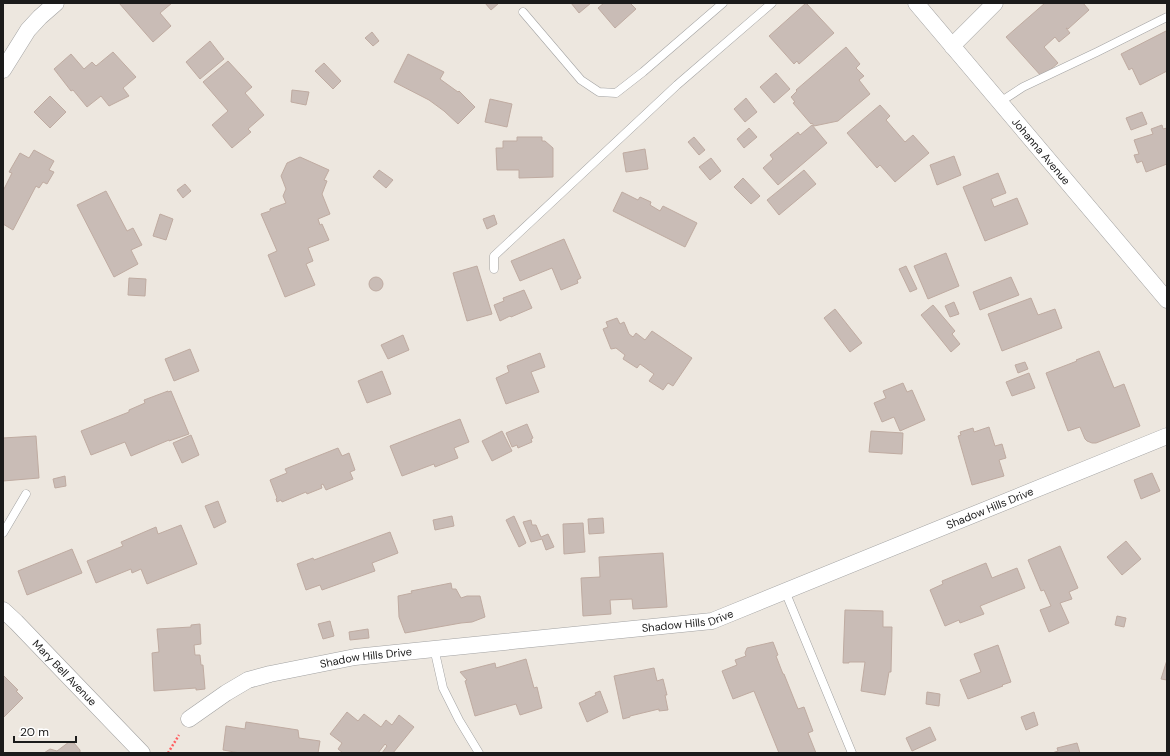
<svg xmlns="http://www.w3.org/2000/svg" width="1170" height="756" font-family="'DM Sans',sans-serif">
  <rect width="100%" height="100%" fill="#ede7df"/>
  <path fill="#c9bcb6" stroke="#bfaba1" d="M119,3H172L160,13L171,26L153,42Z
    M485,3H499L491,10Z
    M571,3H591L579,13Z
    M604,3H630L636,9L615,28L598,8Z
    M806,3L834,33L799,64L797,61L794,64L769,36Z
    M1045,3H1083L1089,10L1068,29L1066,28L1070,33L1059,42L1055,37L1044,47L1058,63L1042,77L1006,37Z
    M1166,31L1167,33V71L1140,85L1132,68L1129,70L1121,54Z
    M372,32L379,41L373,46L365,38Z
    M210,41L224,59L200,79L186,62Z
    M846,47L860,64L856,68L864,76L859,80L870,94L838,121L814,126L812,123L811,124L793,103L795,102L791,97L797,91L796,90Z
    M113,52L136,77L123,88L129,96L109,106L101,96L87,107L73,90L71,91L54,69L71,54L84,69L92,62L96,66Z
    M408,54L444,72L440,79L458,92L459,91L475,107L458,124L444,111L429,100L394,82Z
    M228,61L252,87L245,93L264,115L248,129L251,132L232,148L212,125L228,111L203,82Z
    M324,63L341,81L333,89L315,71Z
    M776,73L790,89L774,103L760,87Z
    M292,90L309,92L306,105L291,102Z
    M50,96L66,112L50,128L34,112Z
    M746,98L757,112L745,122L734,109Z
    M490,99L512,104L507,127L485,122Z
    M880,105L890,116L886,120L905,142L913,135L929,153L895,182L880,165L877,168L847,133Z
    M1142,112L1147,124L1131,130L1126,118Z
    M812,125L827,143L778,185L763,168L773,159L770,155L798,132L800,135Z
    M1162,125L1163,129L1167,128V164L1146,172L1142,161L1137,163L1134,155L1139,154L1134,140L1153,134L1151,129Z
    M749,128L757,137L744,148L737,139Z
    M517,137H542V141H545L553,148V177L519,178V170H497L496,148H503V141H517Z
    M694,137L705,150L699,155L688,142Z
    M645,149L648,169L626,172L623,153Z
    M34,150L54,161L49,170L54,172L47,184L43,182L39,188L36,186L13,230L3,224V191L12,173L9,172L20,153L29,158Z
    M954,156L961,175L937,185L930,165Z
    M300,157L329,170L324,180L327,181L322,194L330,214L318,219L320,225L322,224L329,240L308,248L313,261L306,264L315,285L285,297L268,255L277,251L261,214L270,211V209L286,203L283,196L286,189L281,176L287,163Z
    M711,158L721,171L710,180L699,167Z
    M379,170L393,180L386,188L373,177Z
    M804,170L816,184L779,215L767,200Z
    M998,173L1006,193L991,199L994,207L1017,198L1028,224L985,241L963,187Z
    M743,178L760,196L751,204L734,187Z
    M185,184L191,191L183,198L177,190Z
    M106,191L127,231L133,228L142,245L131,250L138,264L114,277L77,205Z
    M622,192L638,200L640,197L651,202L650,205L660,211L663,206L697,223L685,247L613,211Z
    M160,214L173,219L166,240L153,236Z
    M494,215L497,224L487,229L483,219Z
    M564,239L581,278L577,280L578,283L561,290L552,268L520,281L511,261Z
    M946,253L959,286L928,299L914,266Z
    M477,266L492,314L467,321L453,273Z
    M906,266L917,289L910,292L899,269Z
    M1011,277L1019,295L980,310L973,292Z
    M369 284a7 7 0 1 1 14 0a7 7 0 1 1-14 0Z
    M129,278L146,279L145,296L128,295Z
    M524,290L532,308L511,317L510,316L500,321L494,305L504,301L503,298Z
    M1031,298L1038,315L1055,309L1062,328L1002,351L988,314Z
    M954,302L959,314L950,317L945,306Z
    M933,305L955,331L952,334L960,344L951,352L921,315Z
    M835,309L862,343L850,352L824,318Z
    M617,318L620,324L624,322L629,334L633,337L636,333L645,340L652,331L692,358L673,386L668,383L663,390L649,381L654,374L640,364L637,368L623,359L625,355L616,348L611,349L603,329L608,327L606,322Z
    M403,335L409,350L388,359L381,345Z
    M190,349L199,371L174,381L165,359Z
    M1099,351L1114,388L1124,384L1140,426L1096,443H1092L1087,441L1085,439L1080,427L1068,431L1046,373L1077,361L1076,360Z
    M540,353L545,367L531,372L539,392L506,404L496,378L509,372L507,366Z
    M1025,362L1028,369L1018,373L1015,365Z
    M382,371L391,394L367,403L358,381Z
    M1029,373L1035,388L1012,396L1006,382Z
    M903,383L907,392L912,390L925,420L900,431L894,417L882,422L874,403L886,398L883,391Z
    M168,391V392L171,391L189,434L169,441V440L131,456L125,442L91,455L81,431L129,412V410L145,403L144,400Z
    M460,419L469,442L454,448L458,458L435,467L434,464L402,476L390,446Z
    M527,424L533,438L531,439L532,442L518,448L517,445L512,447L506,433Z
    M989,427L995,446L1002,444L1006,458L999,460L1004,476L972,485L958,436L961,435L960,432L973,428L974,432Z
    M502,431L512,451L492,461L482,441Z
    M871,431L903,433L902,454L869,452Z
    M191,435L199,455L182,463L173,443Z
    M36,436L39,478L3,481V438Z
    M338,448L342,456L349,453L355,470L350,472L353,479L326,490L323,484L321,485L322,488L307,494L306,492L282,502L281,500L277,502L276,499L277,498L270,480L287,473L285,469Z
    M1152,473L1160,491L1141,499L1134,480Z
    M65,476L66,486L55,488L53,479Z
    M218,501L226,522L214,528L205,506Z
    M452,516L454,526L435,530L433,520Z
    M514,516L526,543L519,547L506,520Z
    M603,518L604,533L589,534L588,519Z
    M531,520L532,525H536L541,537L548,534L554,547L546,550L542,539L531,542L523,522Z
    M583,523L585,552L564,554L563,524Z
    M181,525L197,564L147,584L141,569L132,573L131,569L96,583L87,561L123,546L121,542L156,527L158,534Z
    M390,532L398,553L372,563L375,571L322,590L320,585L306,590L297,564L313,558L314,560Z
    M1126,541L1141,559L1122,575L1107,557Z
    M1060,546L1078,588L1069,592L1072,599L1060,603L1069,623L1049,632L1040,610L1051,606L1044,590L1041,591L1028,560Z
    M72,549L82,573L27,595L18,571Z
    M663,553L667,607L633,609L632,599L610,600L611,614L583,616L581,578L600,577L599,557Z
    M986,563L992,578L1017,568L1025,588L980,606L984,614L960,623L959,620L945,626L930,590L943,584L942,581Z
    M451,583L452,589H456L461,598L467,596H480L485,617L472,622L461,623L405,633L399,617L398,596L412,593L411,591Z
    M845,610L883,611V627H892L891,672H889L885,695L861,691L865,662H849V663H843Z
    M1117,616L1126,618L1124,627L1115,625Z
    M330,621L334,636L323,639L318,624Z
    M200,624L201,644L194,645L195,655H200L201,665H203L205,689L196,690V688L154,691L152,653L159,652L157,629L191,627V625Z
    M368,629L369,638L350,640L349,632Z
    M773,642L778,655L776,656L783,674H784L798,709L804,707L813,731L808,733L816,753H779L754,691L733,699L722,671L737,665L735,660L746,656L745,653L747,648Z
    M998,645L1011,682L1002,685L1003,686L968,699L960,680L981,672L974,654Z
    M526,659L534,688L537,687L542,708L520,715L516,704L475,716L465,681L467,680L460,672L495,663L496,668Z
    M1167,660V680L1161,679Z
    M654,668L657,681L663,679L667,695H665L668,710L659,711V709L630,716V717L623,719L614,676Z
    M3,675L18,690L16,691L23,698L3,718Z
    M600,691L608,712L587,722L579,703L596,695L595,693Z
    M927,692L940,694L939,706L926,704Z
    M347,712L358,721L364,714L381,727L386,720L392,725L399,715L414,727L393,753H382L387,746L385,744L378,753H343L338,749L342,743L330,734Z
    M1034,712L1038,725L1026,730L1021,717Z
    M246,722L298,730L299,738L320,741L318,753H240L223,750L226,726L245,729Z
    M930,727L936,740L912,751L906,738Z
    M69,742L70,743H74L80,750V753H44L50,749L57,751Z
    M1077,743L1080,753H1052L1058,751L1057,748Z"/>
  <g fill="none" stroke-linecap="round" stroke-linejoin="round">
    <g stroke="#a2a2a2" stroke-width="9">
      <path id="service" d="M523,12L581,80L599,92L616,93L643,72L723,3
        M1000,102L1023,87L1097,52L1167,17
        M494,269V256L677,85L772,3
        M3,533L26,494
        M785,591L852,753
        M434,648L443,688L459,720L479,753"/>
    </g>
    <g stroke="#a2a2a2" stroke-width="17">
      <g id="minor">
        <path id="s1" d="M916,3L1167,300"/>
        <path d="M952,46L995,3"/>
        <path d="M3,70L28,30L40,17L56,3"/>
        <path id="s2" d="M3,610L16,622L142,753"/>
        <path id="s3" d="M189,719L226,693L248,680L270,674L355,657L712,621L1167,436"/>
      </g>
    </g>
    <path stroke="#ff5e60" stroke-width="2.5" stroke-dasharray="2 2" stroke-linecap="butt" d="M168,753L179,735"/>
    <use href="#service" stroke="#fff" stroke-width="8"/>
    <use href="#minor" stroke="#fff" stroke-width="16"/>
  </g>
  <g text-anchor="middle" stroke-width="3" stroke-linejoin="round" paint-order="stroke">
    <g font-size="11" fill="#1b1b1b" stroke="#fff">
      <text dy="4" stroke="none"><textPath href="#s1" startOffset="194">Johanna Avenue</textPath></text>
      <text dy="4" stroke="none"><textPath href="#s3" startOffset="839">Shadow Hills Drive</textPath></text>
      <text dy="4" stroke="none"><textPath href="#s3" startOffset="515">Shadow Hills Drive</textPath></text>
      <text dy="4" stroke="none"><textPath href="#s3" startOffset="191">Shadow Hills Drive</textPath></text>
      <text dy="4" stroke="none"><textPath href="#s2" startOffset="88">Mary Bell Avenue</textPath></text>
    </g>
  </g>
  <rect width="1170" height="756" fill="none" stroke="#1b1b1b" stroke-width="8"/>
  <path d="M14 736v6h62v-6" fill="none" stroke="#1b1b1b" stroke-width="2"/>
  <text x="20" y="736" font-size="12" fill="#1b1b1b" stroke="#ffffff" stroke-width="3" paint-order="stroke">20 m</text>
</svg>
